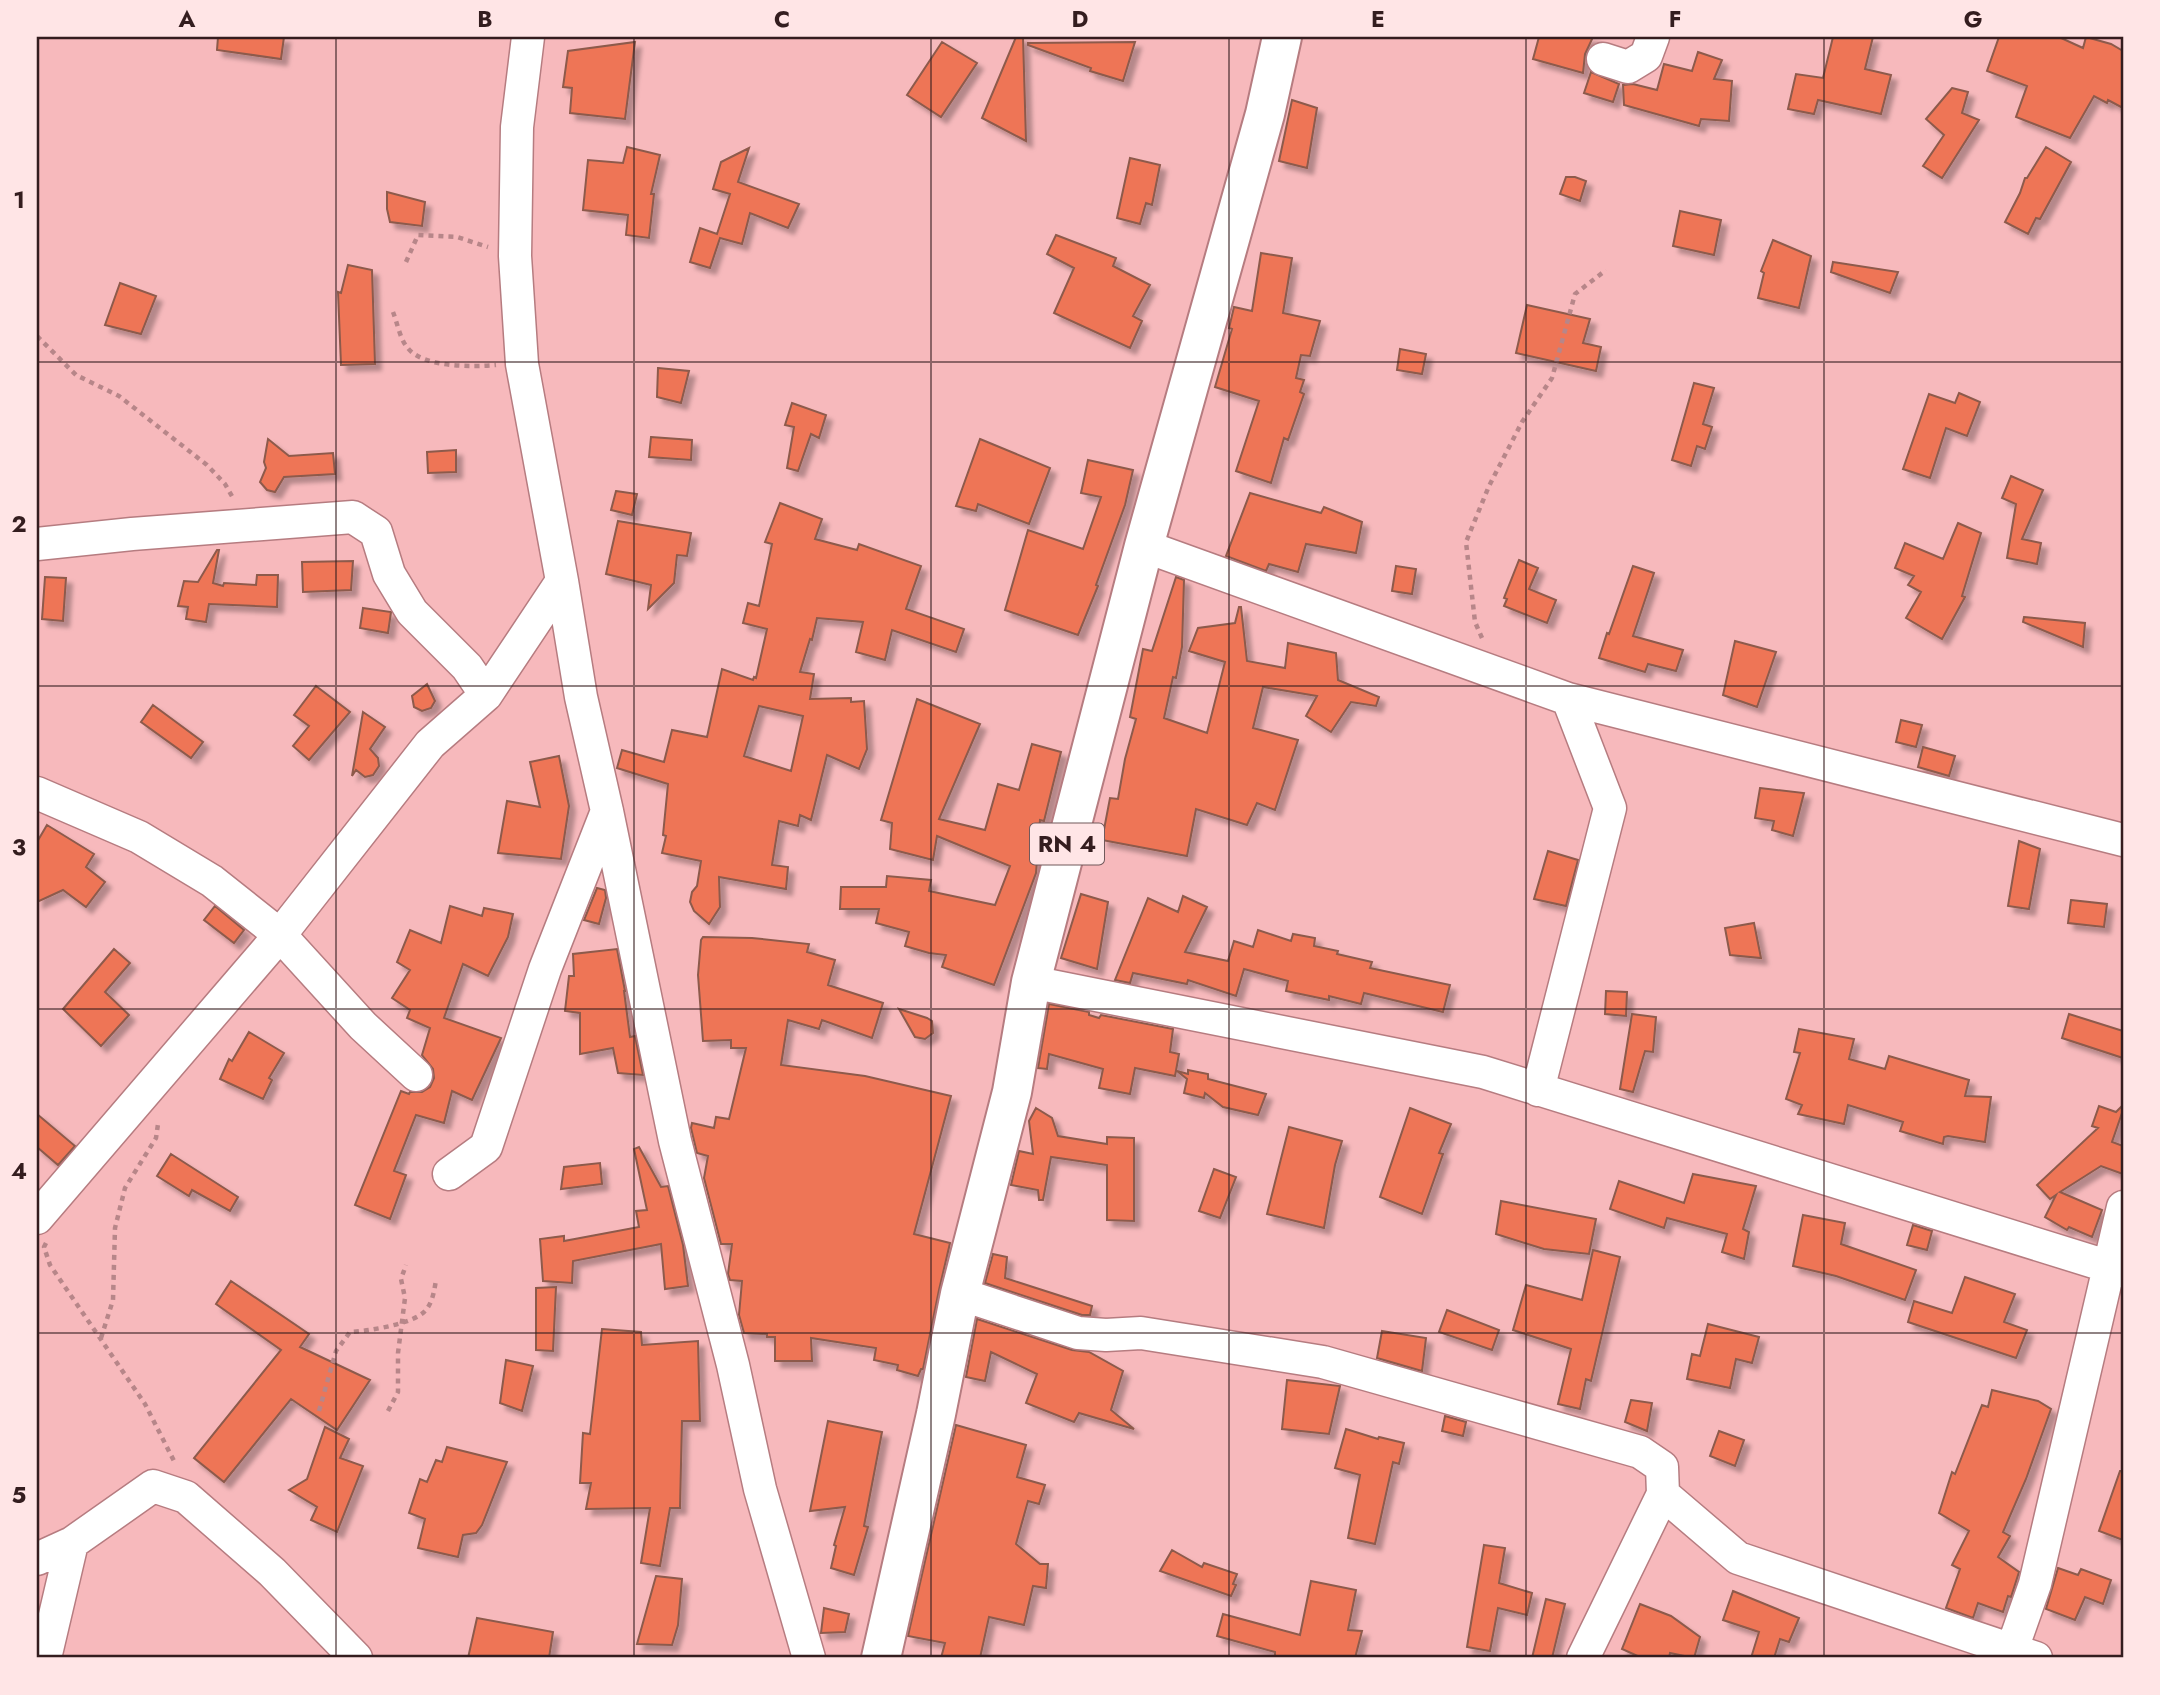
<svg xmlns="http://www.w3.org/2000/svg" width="2160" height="1695" font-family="Jost,sans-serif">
  <defs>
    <filter id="shadow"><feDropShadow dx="6" dy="6" stdDeviation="2" flood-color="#0004"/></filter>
  </defs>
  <rect width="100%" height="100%" fill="#f7b9bc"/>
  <path fill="#ee7556" stroke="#8d5a4c" stroke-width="2" fill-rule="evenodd" filter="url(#shadow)" d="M218,37H284L281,59L217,50Z
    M1016,37H1023L1026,141L982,118Z
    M1539,37H1593L1585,54L1583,73L1533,59Z
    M1833,37H1873L1865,69L1891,75L1881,114L1818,100L1814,114L1788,109L1796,74L1823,78Z
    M1999,37H2059L2083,48L2086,37L2111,44L2123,51V108L2108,100L2107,103L2094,96L2070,138L2016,117L2027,86L1987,71Z
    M635,42L625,119L570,113L572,88L563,87L568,51Z
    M942,42L977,63L941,117L907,95Z
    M1135,42L1123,81L1090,71L1091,68L1028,45V43Z
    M1698,52L1722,60L1714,79L1732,81L1729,121L1701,119L1699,126L1624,105L1623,85L1633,84L1657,90L1664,64L1692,71Z
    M1591,72L1619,84L1613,102L1584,93Z
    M1952,88L1968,92L1962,113L1979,120L1942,178L1923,166L1944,135L1926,119Z
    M1292,100L1317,108L1307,168L1279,161Z
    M627,147L660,155L651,194H654L649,238L626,235L628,215L583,210L588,160L623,163Z
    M2046,147L2071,162L2040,219L2036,218L2028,234L2005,222L2020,193L2025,178H2027Z
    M749,148L738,182L799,204L788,228L750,213L742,244L720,238L710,268L690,262L700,228L717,234L730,194L713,189L721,162Z
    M1130,158L1160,165L1152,205L1146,203L1140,224L1117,218Z
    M1566,177H1575L1586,181L1580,201L1560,194Z
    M387,192L425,202L422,226L390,222L387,209Z
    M1680,211L1721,220L1714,255L1673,246Z
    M1056,235L1116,258L1113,266L1150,285L1133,316L1142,321L1130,348L1054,313L1074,268L1047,254Z
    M1773,240L1811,256L1799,308L1758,298L1764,273L1761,271Z
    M1261,253L1292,258L1283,313L1320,321L1310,356L1301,355L1296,378L1304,380L1300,392L1304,394L1288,440L1284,438L1271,483L1236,471L1259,401L1215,387L1232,329L1229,328L1234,307L1252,311Z
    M1833,262L1898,272L1890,293L1831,272Z
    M348,265L372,270L375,364L341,365L338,292L341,293Z
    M120,283L156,296L141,334L105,325Z
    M1527,305L1590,319L1583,343L1601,347L1596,371L1516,353Z
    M1400,349L1426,354L1422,374L1397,370Z
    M658,368L689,371L681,403L657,397Z
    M1694,383L1714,388L1703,424L1712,427L1705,449L1697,446L1691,466L1672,460Z
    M1959,393L1980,402L1967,436L1946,428L1930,478L1903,469L1929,394L1955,403Z
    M792,403L826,415L819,438L811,434L798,471L787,468L794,427L785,425Z
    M651,437L692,440L691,460L649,457Z
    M268,439L289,456L333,453L335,474L284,477L275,492L267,490L260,482L266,468L264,462Z
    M980,439L1050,468L1029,524L978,504L976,511L956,506Z
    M456,450V472L428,473L427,452Z
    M1088,460L1133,470L1125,505L1096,585L1098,586L1078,635L1005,610L1028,530L1083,549L1101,497L1081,493Z
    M2011,476L2043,490L2022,539L2041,543L2037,564L2007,558L2016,504L2002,498Z
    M616,491L637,494L632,515L611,510Z
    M1250,493L1321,513L1324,507L1362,522L1356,553L1306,544L1298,572L1269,564L1266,571L1226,556Z
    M780,503L822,519L815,539L857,550L859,544L921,566L906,609L964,629L956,652L892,630L885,660L856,652L863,622L817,618L812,640L810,639L800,672L814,674L810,699L851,698V702L864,701L867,749L859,769L827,755L811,820L800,815L798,826L779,821L772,865L788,867L786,889L719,877L720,907L709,924L694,911L690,902L692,892L697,886L701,861L662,853L666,836L663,835L668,784L617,768L622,750L664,762L672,730L707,737L722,669L753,680L754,677L756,678L767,629L743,623L748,603L759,606L772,544L765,542ZM759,706L803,716L791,771L744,756Z
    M618,521L691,533L687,556L677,555L674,583L648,609L651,585L606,574Z
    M1958,523L1981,533L1962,596L1965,597L1942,639L1906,618L1921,592L1908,585L1914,576L1895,568L1905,543L1943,559Z
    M217,550H219L213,583L223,586L224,583L256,585L257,575H278L277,607L209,604L206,622L186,619L188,607L178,606L184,581L198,582Z
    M1519,560L1538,568L1529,589L1556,600L1547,623L1504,606L1507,599L1504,598Z
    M353,561L351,590L303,592L302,562Z
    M1396,566L1416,569L1412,594L1392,591Z
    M1633,566L1654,573L1633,636L1683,650L1676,671L1648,664L1645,672L1599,658L1607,633L1609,634Z
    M45,577L66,578L63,621L42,619Z
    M1176,577L1184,580L1182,647L1176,678L1173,677L1164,718L1207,733L1225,662L1189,651L1198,628L1235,623L1239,607H1241L1247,661L1285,668L1288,643L1336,653L1338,680L1379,697L1376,706L1351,702L1331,732L1306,716L1317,696L1263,687L1253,728L1298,740L1275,810L1257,803L1247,825L1196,809L1187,856L1102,840L1110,798L1118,799L1125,759L1136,719L1130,717L1143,649L1152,651Z
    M363,608L391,612L388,633L360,628Z
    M2024,617L2085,623L2083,647L2023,622Z
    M1735,641L1776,652L1757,707L1723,695Z
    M427,684L435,701L431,708L422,711L414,707L412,696Z
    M316,686L350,712L309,760L293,746L309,726L294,715Z
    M917,699L980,724L939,819L985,830L998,784L1019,790L1032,744L1061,752L1044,821L1040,820L1036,873L994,985L942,967L946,955L929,953L905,946L909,932L876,923L879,909H840L841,887H886L887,876L931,880L929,891L995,905L1010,866L937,836L933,860L890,849L892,823L881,820Z
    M153,705L203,742L191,758L141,722Z
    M363,712L385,727L370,749L378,758L379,766L373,775L365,777L356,770L352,776Z
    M1901,720L1922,725L1916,747L1896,742Z
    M1923,747L1955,756L1949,776L1918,767Z
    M559,756L569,806L561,859L498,853L507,801L540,807L530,762Z
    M1760,788L1804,793L1793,836L1772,830L1774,821L1755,818Z
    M47,825L94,854L86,867L105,882L86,907L63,890L37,902V842Z
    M2019,841L2040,849L2029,909L2008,906Z
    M1548,851L1578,860L1566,906L1534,899Z
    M597,888L605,890L606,898L599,924L584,920Z
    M1081,894L1108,902L1097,969L1061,958Z
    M1183,896L1207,907L1185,952L1228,961L1234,941L1253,947L1258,930L1291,941L1293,934L1315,938L1314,946L1338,951L1337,954L1372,962L1370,968L1450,985L1443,1012L1364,993L1361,1004L1329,996V1000L1286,991L1288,981L1244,969L1236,996L1188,980L1187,984L1133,973L1130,983L1115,980L1148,898L1178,912Z
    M2071,900L2107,904L2104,927L2068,923Z
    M215,906L244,930L234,943L204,920Z
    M450,906L482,916L484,908L513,914L508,937L488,976L463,964L444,1018L501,1038L472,1100L452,1091L444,1123L416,1115L394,1171L406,1175L390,1219L355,1205L401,1091L409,1094L410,1092H422L430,1087L434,1078L433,1069L422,1055L430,1028L407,1018L410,1010L392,998L410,970L397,962L410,930L441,943Z
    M1754,923L1761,958L1730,955L1725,928Z
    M703,937L752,938L809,944L807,952L835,960L828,985L883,1003L872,1038L822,1020L819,1029L788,1020L781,1065L865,1076L951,1096L914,1234L950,1243L939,1290L923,1369H921L918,1376L897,1370L898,1365L874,1360L876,1348L811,1338L812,1361H775V1337H767V1334L744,1333L739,1315L742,1281L730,1280L728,1274L732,1244H721L704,1178L708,1156L697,1153L691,1128L692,1123L714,1128L716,1117L729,1119L746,1048H731V1040L703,1041L698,975L701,940Z
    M114,949L130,963L105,992L129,1015L101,1046L63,1009Z
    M617,949L625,991H624L630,1037L635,1036L643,1075L618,1073L613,1048L580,1054V1013L565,1011L569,976H574L573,954Z
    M1606,991L1627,992L1626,1016L1605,1014Z
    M1049,1004L1089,1012V1015L1099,1018L1101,1015L1173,1029L1170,1052L1179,1054L1175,1076L1135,1068L1130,1094L1099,1088L1103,1069L1049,1054L1047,1069L1038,1068Z
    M899,1009L927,1018L932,1021L933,1033L925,1039L915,1037Z
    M1632,1014L1656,1017L1653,1052L1645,1051L1633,1092L1620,1089Z
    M2069,1014L2123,1031V1058L2062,1038Z
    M1799,1029L1854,1039L1849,1059L1885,1069L1889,1056L1969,1080L1965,1096L1991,1097L1985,1142L1948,1136L1944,1137L1943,1144L1900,1131L1903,1122L1848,1105L1844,1124L1798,1114L1802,1105L1786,1099L1800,1053L1794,1052Z
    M249,1032L284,1053L269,1078L272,1080L263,1099L220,1079L229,1059L232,1061Z
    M1188,1070L1208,1074V1079L1266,1094L1258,1115L1223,1107L1205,1093L1204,1098L1184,1093L1187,1079L1177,1071L1188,1074Z
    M2123,1105V1110L2112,1142L2123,1146V1174L2101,1166L2060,1192L2102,1210L2092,1237L2069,1227L2067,1230L2045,1217L2056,1195L2050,1199L2037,1185L2098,1128L2092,1126L2099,1106L2116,1112Z
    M1036,1108L1052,1118L1058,1136L1107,1144V1137L1134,1138V1221L1107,1220V1165L1051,1157L1043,1200H1039L1038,1190L1011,1185L1019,1151L1033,1154L1029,1121Z
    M1410,1108L1451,1124L1439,1153L1443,1154L1422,1214L1380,1197Z
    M37,1114L75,1146L58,1165L37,1147Z
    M1289,1127L1342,1141L1335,1165L1324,1228L1267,1214Z
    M639,1147L661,1187L668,1186L683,1245L688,1286L665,1289L661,1244L573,1261L572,1283L543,1281L540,1239L564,1236V1241L639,1227L636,1211L647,1210L634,1149Z
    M171,1154L238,1197L230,1211L192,1190L189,1196L157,1176Z
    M600,1163L602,1184L561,1189L564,1167Z
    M1214,1169L1236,1177L1220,1218L1199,1211Z
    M1693,1174L1756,1186L1743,1229L1749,1232L1744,1259L1722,1252L1727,1234L1667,1218L1664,1228L1610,1209L1619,1181L1684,1203Z
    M1501,1201L1596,1219L1589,1254L1544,1249L1496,1234Z
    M1803,1215L1845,1223L1841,1244L1916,1270L1905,1300L1836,1276L1793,1266Z
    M1913,1225L1932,1231L1927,1250L1907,1245Z
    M1593,1250L1620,1257L1591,1381L1586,1379L1580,1409L1558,1404L1571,1349L1513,1330L1526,1285L1582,1300Z
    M993,1254L1007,1257L1005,1278L1092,1306L1090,1315H1082L985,1283Z
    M1965,1277L2015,1294L2004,1322L2027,1330L2016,1358L1908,1322L1914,1301L1952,1313Z
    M231,1281L309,1334L300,1347L370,1380L337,1430L291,1399L224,1482L194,1458L281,1350L216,1304Z
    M556,1287L553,1351L536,1350V1288Z
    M1447,1310L1499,1330L1492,1350L1439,1332Z
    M977,1319L1072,1350L1089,1352L1123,1371L1111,1410L1134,1429L1079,1413L1074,1422L1026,1403L1037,1374L991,1352L985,1381L966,1377Z
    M1708,1324L1759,1337L1752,1363L1736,1359L1730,1388L1687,1379L1692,1354L1700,1356Z
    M602,1329L641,1332L642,1345L698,1341L700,1421H682L680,1508H670L660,1566L641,1563L650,1508L586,1509L591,1483H580L583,1433L590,1434Z
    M1382,1331L1426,1338L1422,1371L1377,1358Z
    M506,1360L533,1366L522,1411L500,1403Z
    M1287,1380L1340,1386L1329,1434L1282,1429Z
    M1992,1390L2038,1401L2051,1409L2026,1479L2003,1532L2010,1536L1998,1557L2019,1572L2011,1597L2008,1596L2003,1612L1978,1603L1973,1618L1946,1608L1960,1569L1952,1565L1969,1531L1939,1513L1952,1472L1955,1474L1982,1405L1988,1407Z
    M1631,1400L1652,1403L1647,1431L1625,1422Z
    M1445,1416L1466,1422L1463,1436L1442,1431Z
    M828,1421L882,1432L864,1526L868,1527L854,1575L831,1568L836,1546L834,1545L845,1507L810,1511Z
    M956,1425L1026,1445L1017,1477L1045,1485L1039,1504L1028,1501L1016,1544L1040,1564H1048L1046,1588L1033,1586L1024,1625L989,1617L980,1658H941L945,1643L908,1636Z
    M325,1427L349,1439L340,1458L363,1466L337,1532L311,1520L317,1507L289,1490L307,1479Z
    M1346,1429L1378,1439L1379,1437L1404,1443L1399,1464L1393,1462L1375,1544L1348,1538L1360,1475L1335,1468Z
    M1719,1431L1744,1440L1735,1466L1710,1456Z
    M447,1447L507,1462L482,1525L476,1533L463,1535L458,1557L418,1548L425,1519L409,1513L420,1479L427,1482L436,1460L442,1462Z
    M2120,1471H2123V1540L2099,1531Z
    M1484,1545L1505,1548L1499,1583L1532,1593L1527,1615L1498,1608L1490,1651L1467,1647Z
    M1172,1550L1202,1567L1204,1563L1237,1574L1233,1584L1236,1585L1231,1596L1160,1571Z
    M2058,1568L2078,1575L2081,1569L2111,1580L2103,1604L2085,1597L2075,1620L2046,1609Z
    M656,1576L682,1579L678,1625L672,1645L637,1644Z
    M1311,1581L1356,1590L1348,1630L1362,1631L1355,1658H1275V1652L1217,1636L1223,1614L1300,1635Z
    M1733,1591L1799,1618L1789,1642L1780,1639L1774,1658H1751L1759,1632L1723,1620Z
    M1546,1599L1565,1604L1552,1658H1532Z
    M1640,1604L1671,1616L1700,1637L1694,1658L1670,1653L1669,1658H1642L1622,1649Z
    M824,1608L849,1614L845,1632L821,1633Z
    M477,1618L553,1632L549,1658H468Z"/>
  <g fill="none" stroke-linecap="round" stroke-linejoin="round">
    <g stroke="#b67c80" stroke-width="35">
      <path id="minor" d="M528,37L517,127L515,256L522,364L562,581L581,697L607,811L675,1141L733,1365L760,1489L809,1658
        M1603,59L1628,67L1646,56L1653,37
        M37,544L132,534L353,517L376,532L389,574L412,612L467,667L486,695
        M1144,546L1568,699L2123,840
        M37,793L139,837L212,881L280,935L363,1026L416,1075
        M1031,982L1483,1072L2123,1271
        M1538,1090L1610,808L1568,699
        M449,1174L486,1147L545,969L607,811
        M37,1218L280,935L430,744L486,695L562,581
        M960,1294L1078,1333L1106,1335L1141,1333L1323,1362L1640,1452L1662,1467L1663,1494L1738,1558L2036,1658
        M37,1559L72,1543L153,1486L186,1497L272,1572L356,1658
        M45,1658L72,1543
        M1583,1658L1663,1494
        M2009,1658L2035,1584L2123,1207"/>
    </g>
    <g stroke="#b67c80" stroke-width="42">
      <path id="highway" d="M881,1658L936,1414L960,1294L1012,1092L1031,982L1144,546L1265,114L1282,37"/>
    </g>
    <path stroke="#b78689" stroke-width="4.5" stroke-dasharray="5 5" stroke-linecap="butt" d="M406,262L418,235L457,237L488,247
      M393,312C397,322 400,339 407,347C422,368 473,367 496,365
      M37,336L76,375L119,396L207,465L225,484L233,498
      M1482,638L1475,622L1466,542L1489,486L1522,422L1552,378L1575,294L1606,270
      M46,1243L44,1247L50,1265L145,1404L175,1463
      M101,1338L113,1300L115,1228L125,1188L156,1138L158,1124
      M319,1411L336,1351L350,1332C368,1331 405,1325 420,1315C432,1308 434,1292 436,1280
      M388,1411L398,1392V1353L405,1298L401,1279L406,1265"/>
    <use href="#minor" stroke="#fff" stroke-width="32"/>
    <use href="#highway" stroke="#fff" stroke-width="38"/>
  </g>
  <path fill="none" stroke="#341d1f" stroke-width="2" stroke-opacity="0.55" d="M336,37V1658M634,37V1658M931,37V1658M1229,37V1658M1526,37V1658M1824,37V1658M37,362H2123M37,686H2123M37,1009H2123M37,1333H2123"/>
  <g text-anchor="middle" stroke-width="6" stroke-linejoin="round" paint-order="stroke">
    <rect fill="#ffe5e6" stroke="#71595b" stroke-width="2" x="1030" y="823.5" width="74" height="41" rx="5"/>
    <g font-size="24" font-weight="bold" fill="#341d1f">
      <text x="1067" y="852">RN 4</text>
    </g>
  </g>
  <rect width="2160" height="1695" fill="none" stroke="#ffe5e6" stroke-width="77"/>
  <rect x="38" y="38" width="2084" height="1618" fill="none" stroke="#341d1f" stroke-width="2.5"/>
  <g font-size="23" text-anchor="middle" font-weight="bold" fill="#341d1f">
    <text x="187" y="27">A</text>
    <text x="485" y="27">B</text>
    <text x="782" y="27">C</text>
    <text x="1080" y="27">D</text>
    <text x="1378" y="27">E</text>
    <text x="1675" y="27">F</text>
    <text x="1973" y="27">G</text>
    <text x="19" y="208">1</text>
    <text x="19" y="532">2</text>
    <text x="19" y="855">3</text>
    <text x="19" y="1179">4</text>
    <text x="19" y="1503">5</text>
  </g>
</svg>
